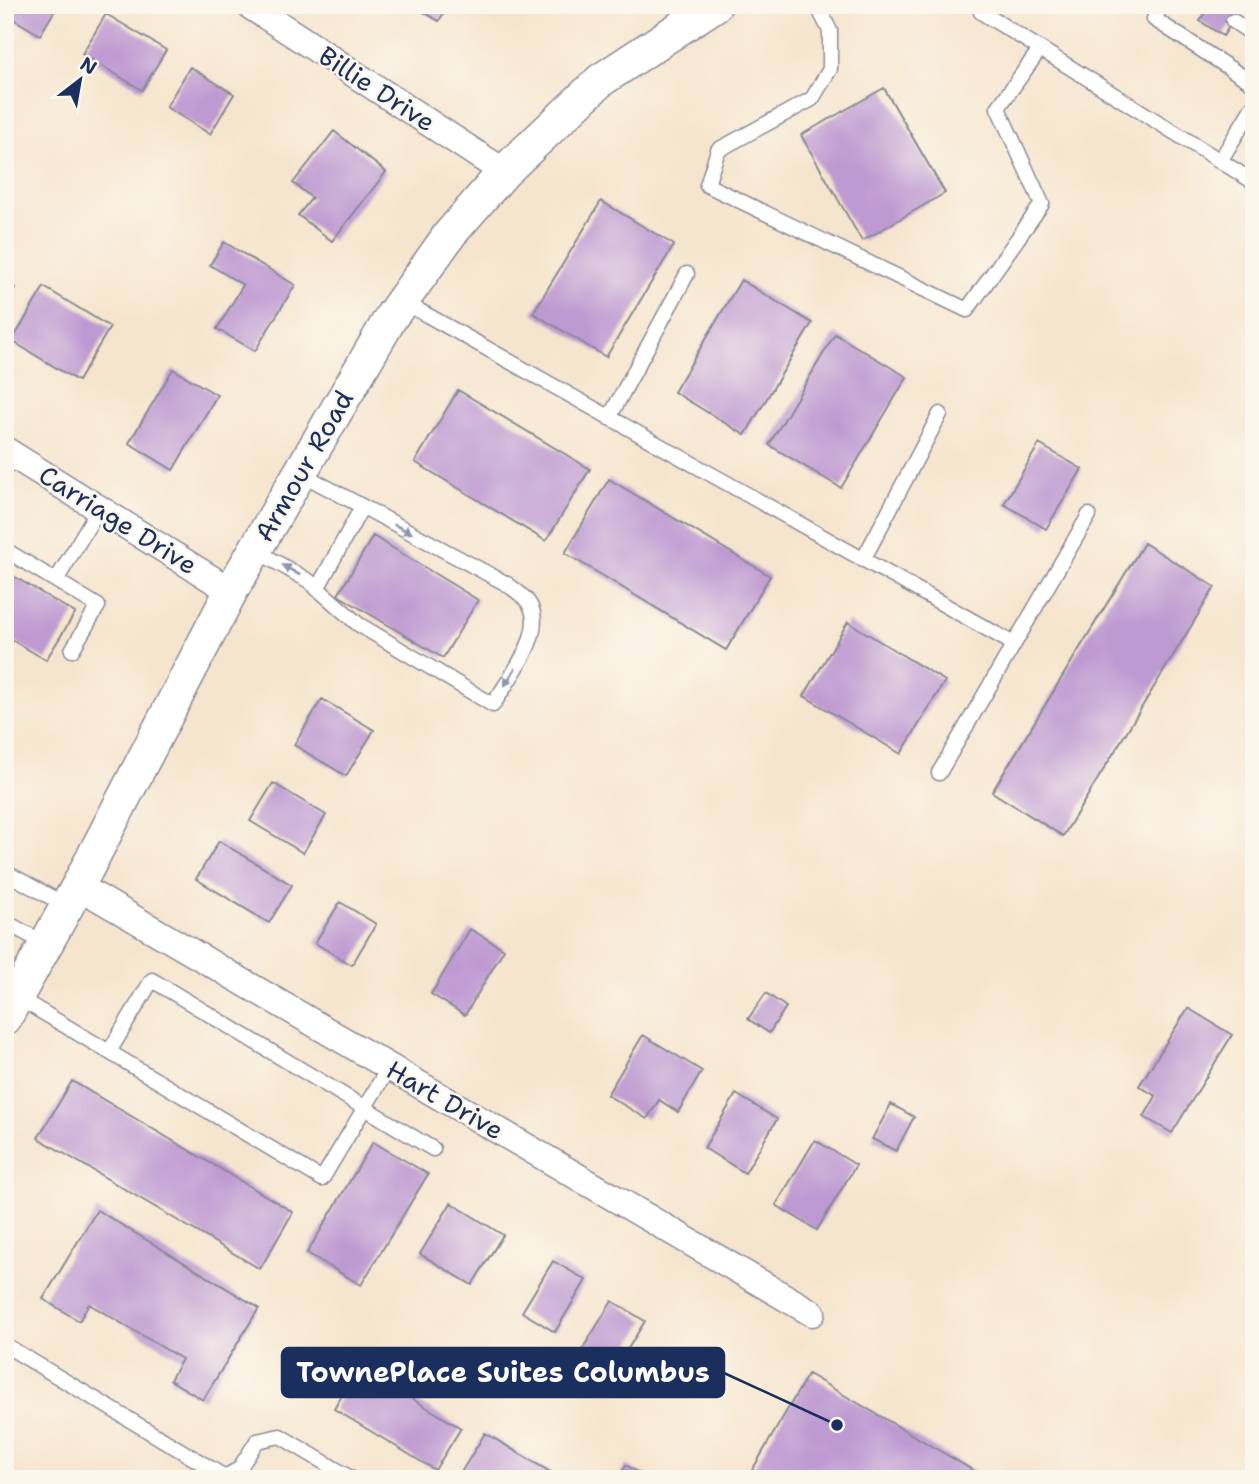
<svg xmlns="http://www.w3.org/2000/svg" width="1259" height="1484" font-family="'Shantell Sans',sans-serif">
  <rect width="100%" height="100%" fill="#fbf7ec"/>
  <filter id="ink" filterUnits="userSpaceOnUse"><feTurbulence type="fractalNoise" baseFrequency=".0143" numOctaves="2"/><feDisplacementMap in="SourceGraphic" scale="14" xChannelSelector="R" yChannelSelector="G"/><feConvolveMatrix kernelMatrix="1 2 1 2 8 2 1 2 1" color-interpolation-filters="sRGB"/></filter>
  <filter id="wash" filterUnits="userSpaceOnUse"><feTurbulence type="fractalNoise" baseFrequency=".00686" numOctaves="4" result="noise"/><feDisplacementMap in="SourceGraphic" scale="28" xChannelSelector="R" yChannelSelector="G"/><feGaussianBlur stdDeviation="1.57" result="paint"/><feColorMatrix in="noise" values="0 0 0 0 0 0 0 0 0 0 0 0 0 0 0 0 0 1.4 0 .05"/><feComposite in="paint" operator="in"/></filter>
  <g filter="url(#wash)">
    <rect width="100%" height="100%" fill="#f6e5ce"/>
    <g id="blocks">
      <path fill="#be9ad2" d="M5,5H58L40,35L5,14Z
        M412,5H448L439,21Z
        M1210,5H1243L1223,36L1200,21Z
        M106,14L166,50L142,90L82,54Z
        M190,67L234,94L210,134L166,107Z
        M884,88L945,193L862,241L801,135Z
        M334,131L386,172L332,241L298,215L312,198L293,183Z
        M601,201L674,245L606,357L533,313Z
        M224,242L295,285L255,351L217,329L243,285L210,265Z
        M741,280L812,323L745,435L674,392Z
        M5,282L15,288L5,304Z
        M44,287L110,327L78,381L12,341Z
        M835,334L907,377L841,488L769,445Z
        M173,369L217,395L173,470L129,443Z
        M458,390L590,469L546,541L415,462Z
        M1039,444L1082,469L1046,529L1004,504Z
        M609,479L770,576L726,650L565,553Z
        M373,536L478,600L443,658L338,595Z
        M1144,543L1215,587L1063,836L992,792Z
        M5,571L75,613L46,660L5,636Z
        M848,622L945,681L901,754L804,696Z
        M322,699L374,730L346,776L294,745Z
        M273,783L326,815L303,853L250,821Z
        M219,841L292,885L269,923L196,879Z
        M340,902L376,924L352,965L315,943Z
        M470,929L504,949L465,1015L431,994Z
        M766,993L786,1007L769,1033L748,1019Z
        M1188,1008L1232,1035L1172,1133L1144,1117L1156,1096L1139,1086Z
        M643,1035L702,1071L678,1112L659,1100L647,1119L607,1095Z
        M72,1081L293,1212L260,1269L38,1138Z
        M736,1094L777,1119L745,1173L704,1148Z
        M891,1104L914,1117L896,1151L872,1139Z
        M815,1140L856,1165L817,1230L776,1205Z
        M373,1142L428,1174L361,1285L307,1253Z
        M451,1203L503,1235L472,1285L420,1254Z
        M97,1210L259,1308L203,1400L170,1380L182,1359L89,1304L79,1321L43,1299Z
        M553,1261L586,1280L555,1332L522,1312Z
        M612,1301L645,1321L610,1378L577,1358Z
        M359,1367L461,1428L435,1470L334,1409Z
        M808,1374L981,1475L979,1479H747Z
        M485,1433L562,1479H457Z
        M626,1465L649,1479H618Z"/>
    </g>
  </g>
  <g filter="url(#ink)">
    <use href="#blocks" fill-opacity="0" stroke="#888a96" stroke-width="2"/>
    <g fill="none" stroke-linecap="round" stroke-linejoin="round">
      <g stroke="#888a96" stroke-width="17">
        <path id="service" d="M817,5L830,31V69L812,99L718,150L707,185L967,310L1042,204L998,108L1040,49
          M978,5L981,12L1254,182
          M1162,5L1154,19L1254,84
          M1209,5H1210
          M1233,21L1254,35
          M1220,161L1254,105
          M402,301L1014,644L1089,515
          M609,418L687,274
          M255,550L309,581L358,624L493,705C508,679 549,631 528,602C523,595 513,589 507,584L300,473
          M7,551L98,606L72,650
          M863,560L940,414
          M57,579L99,508
          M317,589L362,507
          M939,773L1014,644
          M5,872L67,906
          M5,922L46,944
          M17,997L322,1179L389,1067
          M109,1052L152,980L433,1149
          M5,1345L225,1477L239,1469L257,1441L280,1436L352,1479"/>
      </g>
      <g stroke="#888a96" stroke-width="29">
        <path id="minor" d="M249,5L504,172
          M5,450L231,591
          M78,886L812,1313"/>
      </g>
      <g stroke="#888a96" stroke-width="36">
        <path id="tertiary" d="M5,1018L78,886L231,591L391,317L450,234L504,172L601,80L715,5"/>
      </g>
      <use href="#service" stroke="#fff" stroke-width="14"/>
      <use href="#minor" stroke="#fff" stroke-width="26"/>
      <use href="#tertiary" stroke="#fff" stroke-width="33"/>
    </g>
    <defs><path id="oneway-solid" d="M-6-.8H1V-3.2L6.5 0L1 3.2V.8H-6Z" transform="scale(1.75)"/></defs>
    <g fill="#8d97ae">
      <use href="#oneway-solid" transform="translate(403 529) rotate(26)"/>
      <use href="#oneway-solid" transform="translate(291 570) rotate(-150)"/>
      <use href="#oneway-solid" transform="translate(510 677) rotate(122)"/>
    </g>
  </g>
  <g text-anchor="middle" stroke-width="5" stroke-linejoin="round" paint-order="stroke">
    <g font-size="26" fill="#1b2f5e" stroke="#fbf7ec">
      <text transform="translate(377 89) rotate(33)" y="9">Billie Drive</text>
      <text transform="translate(304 466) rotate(-60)" y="9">Armour Road</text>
      <text transform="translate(118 520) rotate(32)" y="9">Carriage Drive</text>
      <text transform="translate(445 1100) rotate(30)" y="9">Hart Drive</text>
    </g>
  </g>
  <path fill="none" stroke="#1b2f5e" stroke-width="2.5" d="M837 1425L724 1373"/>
  <circle fill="#1b2f5e" stroke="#fbf7ec" stroke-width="2.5" cx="837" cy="1425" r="7"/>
  <rect fill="#1b2f5e" stroke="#1b2f5e" stroke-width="2.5" x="282" y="1348" width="442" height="49" rx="7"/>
  <g font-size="28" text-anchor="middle" font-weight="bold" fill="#fff">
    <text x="503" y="1382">TownePlace Suites Columbus</text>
  </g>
  <rect width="1259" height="1484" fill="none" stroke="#fbf7ec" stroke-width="28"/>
  <g transform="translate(80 80) rotate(31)" stroke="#fbf7ec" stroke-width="5" paint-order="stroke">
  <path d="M0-5L12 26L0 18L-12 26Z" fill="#1b2f5e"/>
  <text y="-10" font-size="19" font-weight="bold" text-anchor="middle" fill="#1b2f5e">N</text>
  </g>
</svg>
